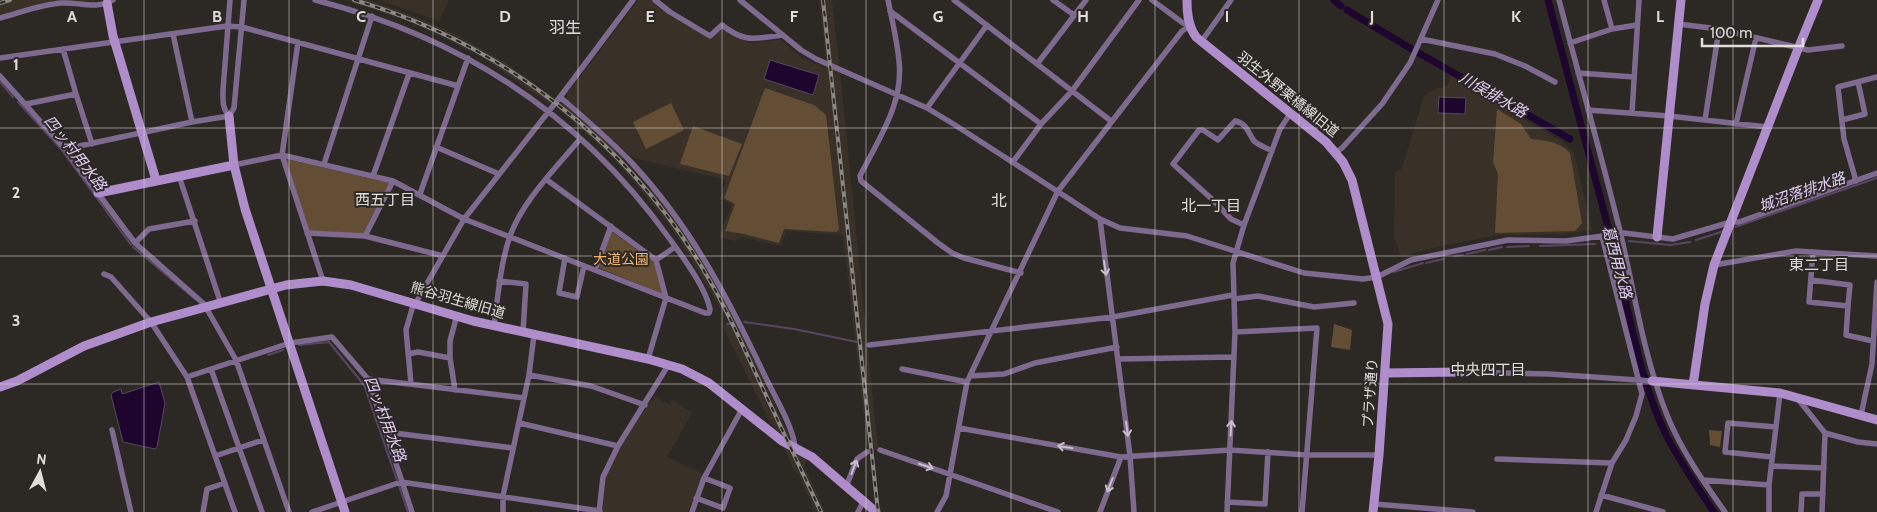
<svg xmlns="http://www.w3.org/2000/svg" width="1877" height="512" font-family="Cabin,'Noto Sans JP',sans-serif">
  <rect width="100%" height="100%" fill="#2c2925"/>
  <path fill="#393128" d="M0,0H96L83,2L72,1L0,16Z
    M345,0H369L417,17L459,36L506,63L555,99L550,104L485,59L428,30L397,17Z
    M379,0H449L439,21Z
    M638,0H652L669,14L710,39L723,28L730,34L750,43L781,40L802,58L825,68L826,66L840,71L878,448L876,449H868L843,235L786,231L781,246L743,237L734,241L719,237L732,205L720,198L726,180L634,158L567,100V94Z
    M819,0H832L839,64L838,66L826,61Z
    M1451,76L1563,142L1574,153L1592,230L1565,234L1497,235L1427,249L1401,257L1394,237L1395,173L1402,168L1424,96L1435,89L1447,86Z
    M561,102L604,139L622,158L654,194L681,228L711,276L741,332L791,441L780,434L769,420L722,325H730L728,321L676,234L635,182L605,150L557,108Z
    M655,396L670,405L673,400L692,413L667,457L703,474L688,512H601L605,477L619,446Z
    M782,444L807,458L800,480L799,475L794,471Z
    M806,470L820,500L825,512H816L802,483Z"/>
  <path fill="#634e35" d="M765,88L814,105L826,115L839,230L836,232L784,229L779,243L744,234L725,231L735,204L724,198Z
    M671,103L684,130L646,149L633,122Z
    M1497,109L1521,124L1531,139C1545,140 1560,142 1570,153L1582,223L1575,231L1495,233L1498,174L1493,162Z
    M693,126L742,144L729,176L680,164Z
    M286,159L389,183L363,234L309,231Z
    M611,231L654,262L663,294L599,268Z
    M1334,324L1352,330L1350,350L1331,347Z
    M1709,430L1722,431L1720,447L1710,445Z"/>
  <path fill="#1d052d" stroke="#584661" d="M770,60L819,75L813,95L764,79Z
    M1439,97L1466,98L1465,114L1438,113Z
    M159,382L165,403L157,447L155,449L123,442L111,395L113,392L121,389L122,394Z"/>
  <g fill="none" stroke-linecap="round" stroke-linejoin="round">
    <path stroke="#584661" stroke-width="2" d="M0,82L13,97
      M18,102L61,149L131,245
      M1735,227L1877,178
      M1696,240L1724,231
      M1629,241L1670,245L1690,242
      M1540,246L1595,244
      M133,247L195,299
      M1507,247L1529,246
      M1489,250L1502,247
      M1467,254L1485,250
      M1454,256L1463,255
      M1426,263L1443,259
      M1394,272L1423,263
      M744,322L794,329L857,342
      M727,324H731
      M299,345L329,342L364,385L408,512
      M268,355L283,350"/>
    <path stroke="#1d052d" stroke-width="7" d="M1334,0L1341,6
      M1548,0C1569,81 1591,161 1612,242C1628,304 1638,377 1666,435C1680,462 1697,487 1714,512
      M1347,10L1413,50
      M1417,52L1570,139"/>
    <path stroke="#7e698f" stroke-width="5.5" d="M655,0L670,12L710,36L722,25C746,44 755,38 783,35
      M740,0L801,50L816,59L927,108L955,125L1100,219L1120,228L1187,236L1304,273L1363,279L1377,277L1411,260L1508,240L1566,241L1624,233L1673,239L1731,222H1739L1877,173
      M888,0C892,20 897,40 899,61C904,103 878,140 860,176L861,181L938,243L952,253L964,258L1021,273
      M954,0L1111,121
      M1053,0L1074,15
      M1152,0L1183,23L1190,26
      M1559,0C1579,76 1600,151 1619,227C1634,289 1643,355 1667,415C1681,450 1703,481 1725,512
      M1604,0L1612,29
      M890,11L1041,124
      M0,18C19,13 42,4 62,3C80,2 96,10 113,0
      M1678,24L1719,29L1808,50L1842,46
      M173,34L192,122
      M1421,39L1495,54L1525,66L1555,82
      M298,42L282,155L323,281
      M1201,42L1231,0
      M1570,43L1612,29L1637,25
      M63,49L76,94L92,144
      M0,58L227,26L242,27L458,86
      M1037,64L1086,0
      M1578,73L1634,77
      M0,76L65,149L135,243L204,304L236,360L289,512
      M560,97C584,118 609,139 631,162C690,225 727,296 764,374C773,394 793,426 795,447
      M26,104L76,94
      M927,108L987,25
      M1588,110L1669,116L1767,127
      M1632,113L1639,0
      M229,116C222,108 223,100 223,90L230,0
      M229,116L234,108L244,0
      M1705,120L1719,29
      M1842,120L1865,114L1858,82
      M1736,124L1756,38
      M436,147L499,174
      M65,149L192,122L229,116
      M1336,152L1342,148L1382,104L1410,63L1438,0
      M1013,162L1041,124L1072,91L1139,0
      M324,164L372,16
      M234,165L282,155L393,181L464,219L705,313H709L710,310C707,289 682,256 669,238C581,115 461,37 315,0
      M179,176L221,304
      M373,176L409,74
      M547,180L656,260L666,298L648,359
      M1856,181L1844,139L1838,87L1877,77
      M420,194L468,58
      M1100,219L1130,456L1134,512
      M1244,225L1231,219L1214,201L1173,164L1199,130H1203L1218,140L1235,121C1247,123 1248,133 1254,141C1258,145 1267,148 1272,151
      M307,233L365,236L443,256
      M365,236L393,181
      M135,243L149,229L195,221
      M1813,252L1809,302L1848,306L1846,335L1873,341
      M565,258L559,293L577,297L584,266
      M656,260L675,247
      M1714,265L1796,251L1877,256
      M595,270L611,226
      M104,274L111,277L151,322L187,377L235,512
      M1811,280L1850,285L1848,306
      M499,281L526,284L523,332
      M1234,299L1258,296L1314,307L1354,303
      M417,304L418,299L464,219L560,97L633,0
      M494,326C498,296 500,267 509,239C521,202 556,168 580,139
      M1235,332L1317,328L1302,512
      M869,345L1113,317L1233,295
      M408,354L418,352L450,358
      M1118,359L1234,357
      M211,369L262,512
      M902,369L967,382
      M1461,372L1549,374L1652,381
      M529,375L591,386L645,405
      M970,376L1004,374L1035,363L1117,347
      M187,377L290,343L332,337L368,379L412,512
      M368,379L524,398
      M411,384L406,330L414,302
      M455,390L450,358V341L457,315
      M1798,399L1825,433L1858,442L1877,444
      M1861,415L1872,364L1877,282
      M519,423L618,446
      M959,428L1121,457L1230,450L1307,455H1379
      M112,430L131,512
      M386,432L513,448
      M880,450L1058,512
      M215,456L263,440
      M1772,457L1725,452L1728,423L1776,427
      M1497,459L1612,463
      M1771,466L1824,468
      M1703,480L1769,485
      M846,487L857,459L867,452
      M1601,495L1663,512
      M696,498L723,508L730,488L704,478
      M1227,502L1265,504L1268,452
      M1374,504L1473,512
      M203,512L207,489L225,483
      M312,512L401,482L600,511
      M503,512V496L529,375L534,335
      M599,512L603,477L618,446L669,364
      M692,512L704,478L742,409
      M858,512L863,502
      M937,512L946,496L967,382L1058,191L1182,31L1190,26
      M1100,512L1121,457
      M1227,512L1235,332L1233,263L1244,225L1280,129L1290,114
      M1596,512L1612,463L1626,440L1636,416L1642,394L1602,236
      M1769,512V485L1780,393
      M1801,512L1802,494H1823
      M1822,512L1825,433"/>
    <path stroke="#ae8dca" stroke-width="9" d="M1187,0C1187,13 1188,26 1196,37L1326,142L1343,162L1352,180L1388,324L1379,455L1373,512
      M107,3L113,36L156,180
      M229,116L234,165L245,209L345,512
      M98,193L234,165
      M1657,237L1681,0
      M1385,373L1461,372
      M1652,381L1780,393L1877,420
      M1693,385L1705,304L1714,265L1798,49L1818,0
      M0,387L17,381L84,346L151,322L286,285L323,281L351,285L473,321L648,359L682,369L709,383L782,441L812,457L876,512"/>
    <g stroke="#8a8784" stroke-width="4">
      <path id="rail" d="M354,0C503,43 633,145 710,281C727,310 741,341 755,372C777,419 799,465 821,512
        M823,0L878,512
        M0,3L10,0"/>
    </g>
    <use href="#rail" stroke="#2c2925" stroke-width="2" stroke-dasharray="5.5" stroke-linecap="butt"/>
  </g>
  <defs><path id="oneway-shaft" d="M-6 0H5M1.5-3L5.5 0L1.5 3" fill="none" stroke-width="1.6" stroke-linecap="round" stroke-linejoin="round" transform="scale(1.25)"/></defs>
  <g stroke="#c8c0c8">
    <use href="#oneway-shaft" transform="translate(1105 268) rotate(82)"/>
    <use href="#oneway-shaft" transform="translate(1231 428) rotate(-87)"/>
    <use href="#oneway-shaft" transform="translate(1127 429) rotate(83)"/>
    <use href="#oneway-shaft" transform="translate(1065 447) rotate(-170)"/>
    <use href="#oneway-shaft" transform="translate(926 466) rotate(18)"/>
    <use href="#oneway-shaft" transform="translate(854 467) rotate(-70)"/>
    <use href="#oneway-shaft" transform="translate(1110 485) rotate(111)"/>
  </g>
  <path fill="none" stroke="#e0dddb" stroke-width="1" stroke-opacity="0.55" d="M144,0V512M289,0V512M433,0V512M578,0V512M722,0V512M866,0V512M1011,0V512M1155,0V512M1299,0V512M1444,0V512M1588,0V512M1733,0V512M0,128H1877M0,256H1877M0,384H1877"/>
  <g text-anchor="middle" stroke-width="4" stroke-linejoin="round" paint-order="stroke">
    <g font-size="14" fill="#e0dddb" stroke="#2c2925">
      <text transform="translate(1288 94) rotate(39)" y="5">羽生外野栗橋線旧道</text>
      <text transform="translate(458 300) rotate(16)" y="5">熊谷羽生線旧道</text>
      <text transform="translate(1370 393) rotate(-86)" y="5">プラザ通り</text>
    </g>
    <g font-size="14" fill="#f1b873" stroke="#2c2925">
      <text x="621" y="264">大道公園</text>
    </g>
    <g font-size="15" font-style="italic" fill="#e3ccf8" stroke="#2c2925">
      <text transform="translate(1493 95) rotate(30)" y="5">川俣排水路</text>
      <text transform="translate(75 153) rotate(52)" y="5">四ッ村用水路</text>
      <text transform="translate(1802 192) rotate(-19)" y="5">城沼落排水路</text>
      <text transform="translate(1617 262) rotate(75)" y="5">葛西用水路</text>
      <text transform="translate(385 419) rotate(69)" y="5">四ッ村用水路</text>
    </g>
    <g font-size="15" fill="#e0dddb" stroke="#2c2925">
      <text x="385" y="205">西五丁目</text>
      <text x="1211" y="211">北一丁目</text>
      <text x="1819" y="270">東二丁目</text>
      <text x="1488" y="375">中央四丁目</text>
    </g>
    <g font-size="16" fill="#e0dddb" stroke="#2c2925">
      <text x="565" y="33">羽生</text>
      <text x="999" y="206">北</text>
    </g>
  </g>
  <g font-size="16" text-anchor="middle" font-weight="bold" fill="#e0dddb" stroke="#2c2925" stroke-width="4" stroke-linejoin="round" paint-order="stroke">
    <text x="72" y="22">A</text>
    <text x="217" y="22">B</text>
    <text x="361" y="22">C</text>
    <text x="505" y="22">D</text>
    <text x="650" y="22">E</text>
    <text x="794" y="22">F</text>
    <text x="938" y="22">G</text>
    <text x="1083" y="22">H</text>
    <text x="1227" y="22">I</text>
    <text x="1372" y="22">J</text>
    <text x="1516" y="22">K</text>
    <text x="1660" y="22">L</text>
    <text x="16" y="70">1</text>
    <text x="16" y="198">2</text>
    <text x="16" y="326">3</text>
  </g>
  <g transform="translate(40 472) rotate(7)" stroke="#2c2925" stroke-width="4" paint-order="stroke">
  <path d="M0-4L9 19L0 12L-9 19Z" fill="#e0dddb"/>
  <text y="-8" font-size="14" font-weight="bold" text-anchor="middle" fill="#e0dddb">N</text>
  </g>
  <path d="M1702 38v8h101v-8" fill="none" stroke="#e0dddb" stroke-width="2.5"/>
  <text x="1710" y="38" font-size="15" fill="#e0dddb" stroke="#2c2925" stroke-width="4" paint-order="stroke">100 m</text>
</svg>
